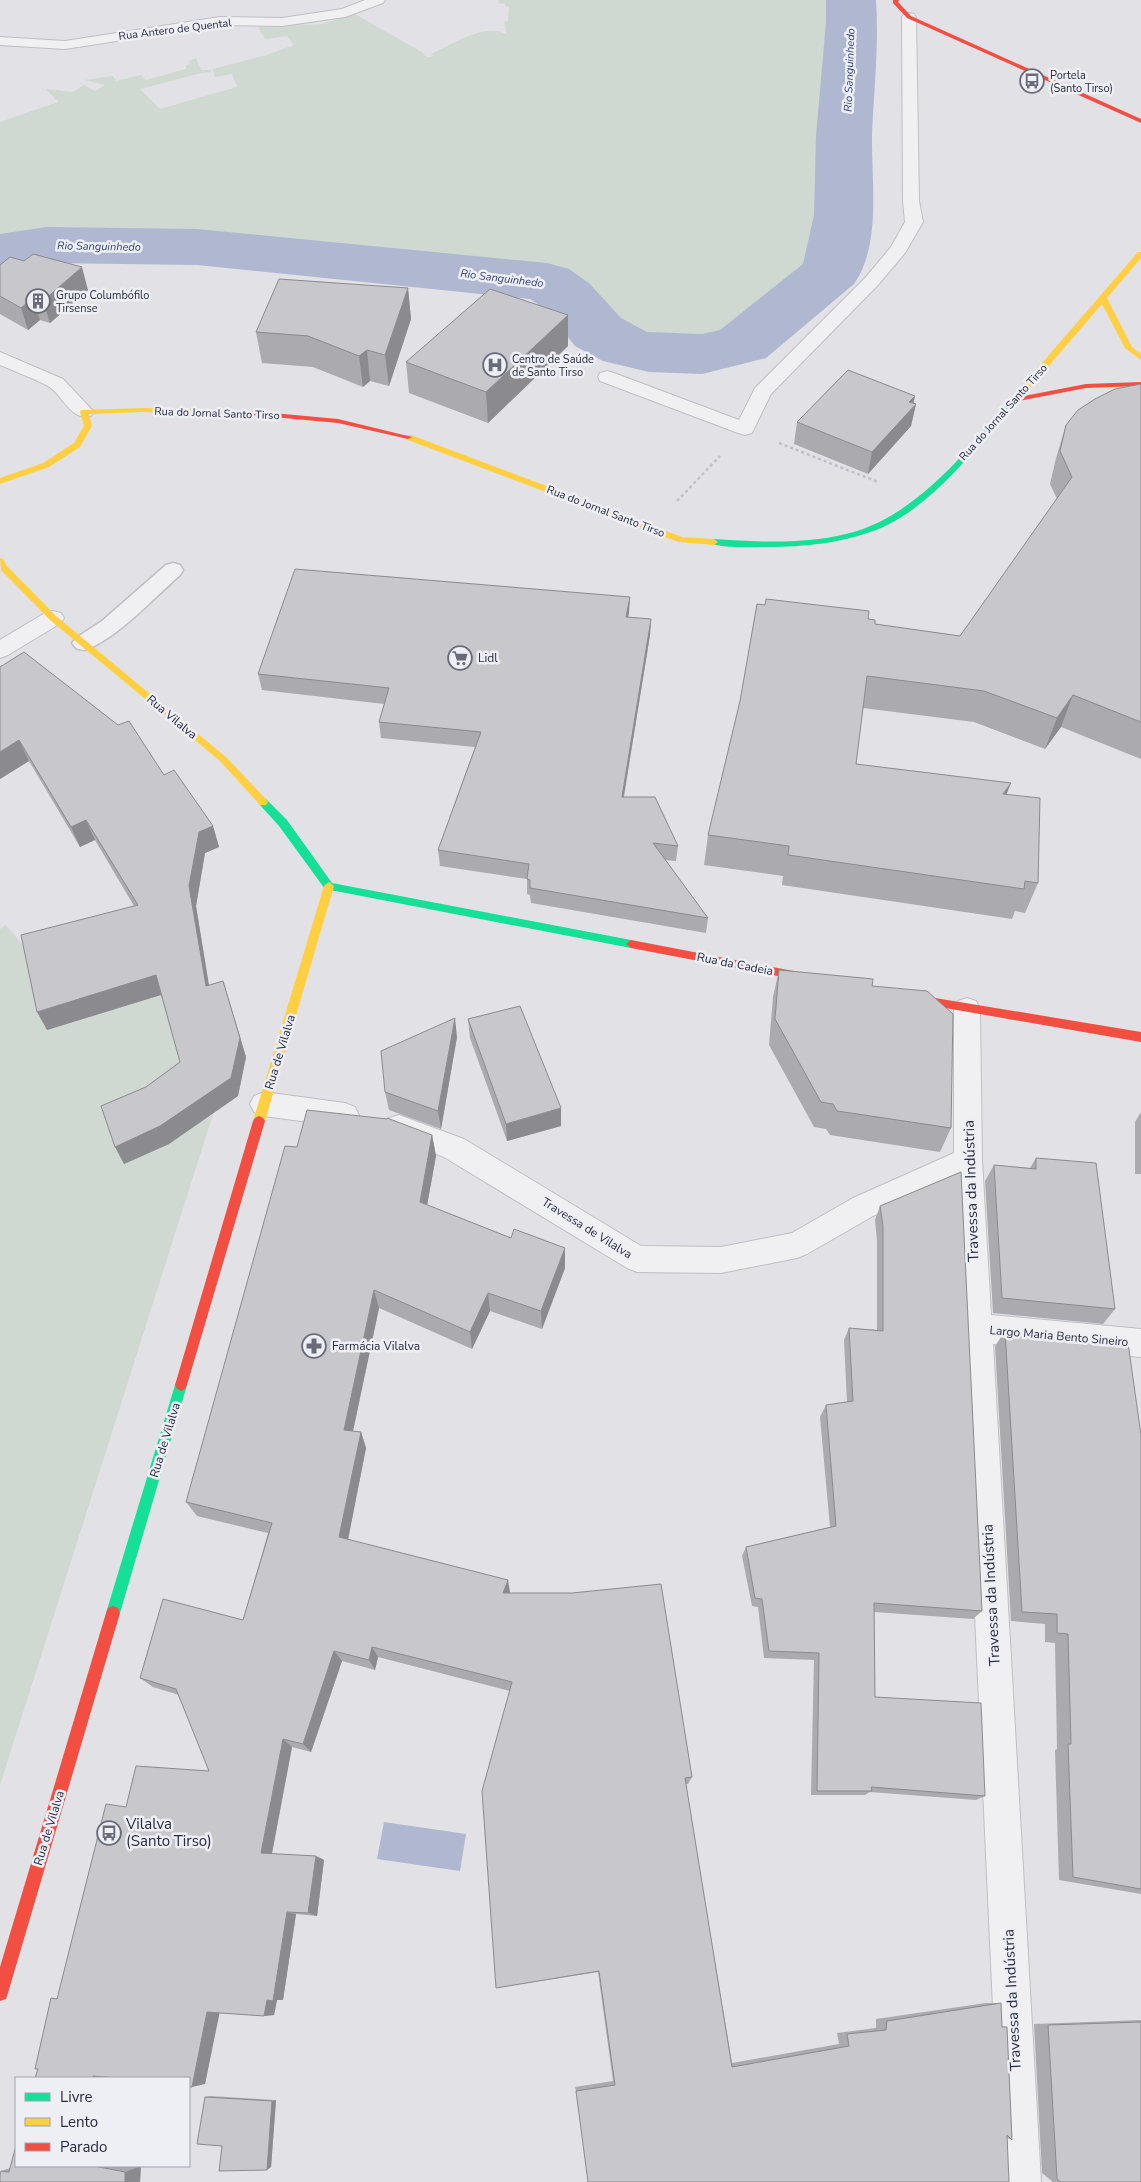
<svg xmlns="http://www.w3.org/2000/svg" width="1141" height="2182" font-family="'Nunito Sans',sans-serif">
  <rect width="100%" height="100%" fill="#e1e1e6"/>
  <path fill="#cfd8d1" d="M498,0H844L834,213L824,271L747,333L711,348L661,349L633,345L606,330L576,295L552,277L198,243L45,242L0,247V122L58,102L46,89L73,92L84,85L95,91L105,85L85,80L113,76L116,81L141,75L146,80L186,69V65L190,64L189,61L196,58L201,70H211V72L201,73L140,89L160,109L237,87L232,74L215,77L213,69L267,55L294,45L287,36L265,39L258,27L322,24L355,14L425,54L423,55C426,57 430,58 434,56L431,54C451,45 487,21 507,35L504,22L508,21L509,7L505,6V3L499,4Z
    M6,925L31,955L47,1030L168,993L188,1080L169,1144L213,1114L0,1785V929Z"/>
  <path fill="#afb8d0" d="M384,1822L466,1834L460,1871L377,1859Z"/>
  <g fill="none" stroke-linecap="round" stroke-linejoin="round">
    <path fill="#afb8d0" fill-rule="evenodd" d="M826,0H876C879,45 874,90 872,134C871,181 882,244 854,284L766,358L702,374L649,372L603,361L575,346L546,310L530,299L197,265L46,263L0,270V234L46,227L197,229L547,263L569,269L590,284L621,318L647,332L702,334L720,330L803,264L814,215L816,136L826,22Z"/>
    <g stroke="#bfbfc4" stroke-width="3">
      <path id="lane" d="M173,563L180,565L183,570L180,575C155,597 120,635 90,648C85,651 81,650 76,648L72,643L76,638L102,621L166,565Z"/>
    </g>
    <g stroke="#bfbfc4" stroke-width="2">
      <path id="street" d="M365,0H385L383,3L345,17L282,26L220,25L65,49L0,45V37L65,41L220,17L282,18L342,9Z
        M909,13L914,14L916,17L919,201L923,222L905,253L878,285L771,394L752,433L745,435L738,433L600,381L598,377L600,373L607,371L614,373L739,420L755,388L866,277L891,247L905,222L903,201L902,17L904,14Z
        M0,352L63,379L94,412L91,416C70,421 63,395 48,386C33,378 16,372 0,365Z
        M53,611L61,613L64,618L61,623L8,655L0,658V640L45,613Z
        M967,998L976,1001L980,1009L982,1160L991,1315L1141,1329V1357L993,1344L1041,2182H1001L955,1179L873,1216L807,1254L797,1258L721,1273L637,1272L627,1268L444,1157L389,1136L385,1127L389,1118L399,1115L464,1139L641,1246L721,1247L792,1233L853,1198L954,1153V1009L958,1001Z
        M264,1092L345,1103L355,1107L359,1115L355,1123L345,1127L264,1116L254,1112L250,1104L254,1096Z"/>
    </g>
    <path stroke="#bfc0c6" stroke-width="2.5" stroke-dasharray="3 3" stroke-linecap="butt" d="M779,443L878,482
      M677,501L720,456"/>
    <use href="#lane" fill="#f0f0f2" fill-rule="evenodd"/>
    <use href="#street" fill="#f0f0f2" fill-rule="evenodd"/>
    <path fill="#16e098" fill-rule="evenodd" d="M1023,385L1030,387C1018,402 1005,416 992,430C961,466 926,508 881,528C845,543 805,547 766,547C754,547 717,549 710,542L714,539C761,542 811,545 857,531C926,509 977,438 1023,385Z
      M263,798L266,799L287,820L332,883L631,940L636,944L631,948L325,889L279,826L260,805L258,802Z
      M181,1379L185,1381L187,1385L120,1613L118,1618L113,1620L108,1618L106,1613L175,1385L177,1381Z"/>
    <path fill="#ffcf43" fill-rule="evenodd" d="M1138,252H1141V258L1107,298L1132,347L1141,354V360L1125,348L1102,304L1029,389H1023V385Z
      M142,408L209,410L213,412L209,414L142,412L89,414L92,426L80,447L49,467L0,484V478L43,463L74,443L84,426L80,412L81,410Z
      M405,435H411L682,537L714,539L718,542L714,545L678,542L405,439Z
      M0,558L3,559L7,566L56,616L226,757L266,799L268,802L266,805H260L220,761L50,620L1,570Z
      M329,882L334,886L265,1121L263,1124L259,1126L255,1124L253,1121L324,886Z"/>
    <path fill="#f24e42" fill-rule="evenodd" d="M893,0H899L898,2L911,16L1141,119V123L907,18L893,3Z
      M1141,382V386L1086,388L1013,402L1009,400L1013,398L1086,384Z
      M206,410L251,411L338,419L412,437L408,439L338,423L251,415L209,414L205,412Z
      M631,940L814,975L819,979L814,983L631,948L626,944Z
      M905,993L1141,1032V1042L905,1001L901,1000L900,997L901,994Z
      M259,1116L263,1118L265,1121L187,1385L185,1389L181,1391L177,1389L175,1385L253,1121L255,1118Z
      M113,1606L118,1608L120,1613L8,1993L6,1999L0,2001V1967L106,1613L108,1608Z"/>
  </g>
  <path fill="#ababaf" d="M0,265L88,290L50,323L40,320L28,330L0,314Z
    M408,288L411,319L389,386L370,381L363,387L313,367L262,363L256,332Z
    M568,346L488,423L409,393L406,362Z
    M1141,384V759L1061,727L1045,749L974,722L863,708L856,764L1006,794L1038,883L1025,913L1015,911L1012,919L782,885L783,876L704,865L708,835L868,619L875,624L960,636L1057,499L1050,484L1056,458L1066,425Z
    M915,396L913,403L916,404L911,426L868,474L794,444L797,422Z
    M630,597L628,617L651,619L650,635L624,797L678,846L676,861L665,860L708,918L706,933L531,903L530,895L527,894V879L440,866L438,850L475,747L381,738L379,722L384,704L262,690L258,674Z
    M0,667L164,775L213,826L219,847L205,853L196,906L209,985L223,981L246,1057L238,1096L169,1144L124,1164L146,1087L180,1062L161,995L47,1030L134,906L95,840L80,847L29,761L0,779Z
    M779,970L872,986L951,1128L940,1152L830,1135L826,1129L814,1127L769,1045L773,997Z
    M468,1019L561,1126L507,1141L470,1038Z
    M457,1037L441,1129L389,1110L385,1092Z
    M1141,1112V1174H1135V1122Z
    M432,1135L436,1156L427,1205L511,1238L565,1248V1268L542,1329L490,1311L472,1349L379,1308L353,1431L361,1432L366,1448L348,1539L510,1592L509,1593L692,1777L688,1784H685L732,2063L839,2044L837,2033L876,2028V2019L986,2003H1001L1002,2026L1007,2027L1012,2140L1007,2138L576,2091L575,2087L613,2081L598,1972L496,1988L510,1691L378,1657L375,1670L342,1661L311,1752L292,1747L272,1854L316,1856L324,1860L317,1916L296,1914L283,2000H277L274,2015L264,2016L219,2013L205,2084L108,2077V2078H35L38,2069L51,1998H58L126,1807L209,1771L179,1695L153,1687L140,1678L243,1620L268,1533L197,1516L186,1502L297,1147Z
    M1036,1158L1115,1309L1103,1324L993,1313L985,1181L994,1165L1030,1168Z
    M880,1206L982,1611L973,1619L874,1612L875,1697L985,1796L976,1800L870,1792L865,1795H811L814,1660L764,1658L758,1607L752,1606L742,1556L746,1547L830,1527L820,1417L826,1405L847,1402L844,1340L849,1328L877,1330V1240L875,1220Z
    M1005,1331L1141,1435V1894L1059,1880L1055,1750L1057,1749L1055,1643L1045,1642V1624L1011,1621L995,1346Z
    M1141,2020V2182H1053L1042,2173L1034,2024Z
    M210,2096L276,2100L271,2167L267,2170L222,2146L205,2097Z
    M16,2166H141L140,2182H0L1,2171Z"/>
  <path fill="#8b8b8f" d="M82,267L88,290L50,323L43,301Z
    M408,288L411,319L389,386L385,355Z
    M33,298L40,320L28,330L21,308Z
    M568,315V346L488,423L486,392Z
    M367,350L370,381L363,387L359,356Z
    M915,396L912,409L916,404L911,426L868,474L872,452L909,402Z
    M630,597L629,613L625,633L626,617Z
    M651,619L650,635L621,812L622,797Z
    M1073,695L1061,727L1045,749L1057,718Z
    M19,740L29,761L0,779V752Z
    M1011,783L999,813L1003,794Z
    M86,820L95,840L80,847L71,827Z
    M213,826L219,847L205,853L196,906L212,1005L206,986L189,886L199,832Z
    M156,975L164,994L47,1030L37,1012Z
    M223,981L246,1057L238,1096L169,1144L124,1164L115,1147L160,1126Z
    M455,1018L457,1037L441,1129L438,1111Z
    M561,1108V1126L507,1141L506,1124Z
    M432,1135L436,1156L424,1222L420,1202Z
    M565,1248V1268L542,1329L541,1311Z
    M374,1290L379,1308L350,1445L344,1430Z
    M488,1293L490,1311L472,1349L470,1332Z
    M361,1432L366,1448L346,1550L339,1537Z
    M508,1580L510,1592L505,1605L503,1593Z
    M372,1647L378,1657L375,1670L369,1660Z
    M334,1651L342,1661L311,1752L303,1744Z
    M283,1739L292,1747L271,1858L261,1853Z
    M316,1856L324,1860L317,1916L308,1913Z
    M287,1912L296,1914L283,2000H277L274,2015L264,2016L267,2000Z
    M220,2011L205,2084L192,2087L207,2012Z
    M109,2073L108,2078H92L93,2076Z
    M276,2100L271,2167L267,2170L272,2101Z
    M141,2166L140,2182H125V2172Z"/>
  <path fill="#c7c7cc" stroke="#8b8b8f" d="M33,254L82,267L43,301L33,298L21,308L0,296V265L10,257L24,261Z
    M279,279L408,288L385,355L367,350L359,356L308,336L256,332Z
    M490,289L568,315L486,392L406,362Z
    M848,370L915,396L909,402L916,404L872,452L797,422Z
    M1141,384V722L1073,695L1057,718L984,691L867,676L856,764L1011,783L1003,794L1040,798L1038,883L1025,881L1024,889L788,855L789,846L708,835L740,701L757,604L765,605L766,599L869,611L868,619L875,620V624L960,636L1072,477L1060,451L1066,425L1078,410L1095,399L1115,389Z
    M295,569L630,597L626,617L651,619L622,797H655L678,846L653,843L708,918L530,888V880L527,879L529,864L438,850L481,732L379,722L389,688L258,674Z
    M24,652L118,725L129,721L164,775L174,770L213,826L199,832L189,886L206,986L223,981L240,1038L231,1078L160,1126L115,1147L101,1106L146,1087L180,1062L156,975L37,1012L21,935L138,905L86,820L71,827L19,740L0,752V667Z
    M779,970L873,979L872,986L927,991L953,1014L951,1128L837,1111L833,1104L821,1102L775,1019Z
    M520,1006L561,1108L506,1124L468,1019Z
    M455,1018L438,1111L385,1092L381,1051Z
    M307,1110L387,1119V1118L432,1135L420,1202L511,1238L514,1229L565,1248L541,1311L488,1293L470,1332L374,1290L344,1430L361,1432L339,1537L508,1580L503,1593H572L661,1584L692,1777L685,1778L732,2067L849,2046L847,2034L886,2030L887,2021L1001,2003L1002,2027H1007L1012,2140L1007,2135L1009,2182H588L576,2091L615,2085L599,1971L496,1988L482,1791L512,1682L372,1647L369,1660L334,1651L303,1744L283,1739L261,1853L316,1856L308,1913L287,1912L273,2001L267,2000L264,2016L207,2012L192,2087H189V2078H116L93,2076L92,2078H35L38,2069H35L51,1998L57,1999L106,1804L126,1807L136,1766L209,1771L176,1689L140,1678L163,1599L243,1620L272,1523L186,1502L285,1146L297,1147Z
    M1036,1158L1096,1163L1115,1309L1002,1298L994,1165L1036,1169Z
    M961,1172L982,1611L874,1603L875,1697L981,1703L985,1796L871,1787L872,1791H817L819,1653L769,1651L762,1599L755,1598L746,1547L836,1526L826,1405L853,1401L849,1328L883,1331V1226L880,1206Z
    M1005,1331L1128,1343L1141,1435V1889L1073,1877L1068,1744H1071L1068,1634L1057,1633V1614L1022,1612Z
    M1141,2022V2182H1061L1057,2179L1048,2025Z
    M205,2097L272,2101L267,2170L219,2171L222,2146L197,2144Z
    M16,2145V2166H94L125,2172V2182H0V2175L1,2171L9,2172Z"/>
  <defs>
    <g id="bus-ring" transform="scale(1.25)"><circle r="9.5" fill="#eeeff5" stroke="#696b79" stroke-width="1.5"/><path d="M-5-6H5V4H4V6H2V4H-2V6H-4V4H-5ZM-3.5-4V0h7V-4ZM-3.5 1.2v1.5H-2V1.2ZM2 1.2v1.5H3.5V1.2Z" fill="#696b79"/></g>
    <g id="building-ring" transform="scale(1.25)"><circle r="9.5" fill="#eeeff5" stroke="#696b79" stroke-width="1.5"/><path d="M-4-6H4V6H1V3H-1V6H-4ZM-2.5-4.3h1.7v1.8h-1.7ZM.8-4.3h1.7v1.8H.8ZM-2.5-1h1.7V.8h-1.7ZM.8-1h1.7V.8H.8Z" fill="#696b79"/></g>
    <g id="hospital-ring" transform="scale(1.25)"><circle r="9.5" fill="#eeeff5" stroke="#696b79" stroke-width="1.5"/><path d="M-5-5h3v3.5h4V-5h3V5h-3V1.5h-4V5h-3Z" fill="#696b79"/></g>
    <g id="supermarket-ring" transform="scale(1.25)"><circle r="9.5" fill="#eeeff5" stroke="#696b79" stroke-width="1.5"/><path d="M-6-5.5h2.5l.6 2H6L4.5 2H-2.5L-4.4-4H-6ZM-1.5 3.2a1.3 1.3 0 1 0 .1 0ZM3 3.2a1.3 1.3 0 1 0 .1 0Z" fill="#696b79"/></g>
    <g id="pharmacy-ring" transform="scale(1.25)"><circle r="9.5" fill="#eeeff5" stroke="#696b79" stroke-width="1.5"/><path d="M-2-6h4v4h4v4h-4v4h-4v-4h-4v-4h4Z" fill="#696b79"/></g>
  </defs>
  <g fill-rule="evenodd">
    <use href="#bus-ring" x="1032" y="81"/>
    <use href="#building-ring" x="38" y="301"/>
    <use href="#hospital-ring" x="495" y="365"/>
    <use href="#supermarket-ring" x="460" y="658"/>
    <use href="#pharmacy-ring" x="314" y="1346"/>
    <use href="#bus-ring" x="109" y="1833"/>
  </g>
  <g text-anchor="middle" stroke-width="5" stroke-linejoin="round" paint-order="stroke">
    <g font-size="11" fill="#282b3e" stroke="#eeeff5">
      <text transform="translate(175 29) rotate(-7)" y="4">Rua Antero de Quental</text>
      <text transform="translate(1003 412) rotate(-48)" y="4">Rua do Jornal Santo Tirso</text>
      <text transform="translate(217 413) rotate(2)" y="4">Rua do Jornal Santo Tirso</text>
      <text transform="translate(606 511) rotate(21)" y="4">Rua do Jornal Santo Tirso</text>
    </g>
    <g font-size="11" font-style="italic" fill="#334272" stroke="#eeeff5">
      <text transform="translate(849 70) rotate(-88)" y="4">Rio Sanguinhedo</text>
      <text transform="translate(99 246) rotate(1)" y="4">Rio Sanguinhedo</text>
      <text transform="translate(502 278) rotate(7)" y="4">Rio Sanguinhedo</text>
    </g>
    <g font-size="11" fill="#282b3e" stroke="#eeeff5" text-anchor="start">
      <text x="1050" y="79">Portela<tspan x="1050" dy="13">(Santo Tirso)</tspan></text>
      <text x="56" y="299">Grupo Columbófilo<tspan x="56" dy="13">Tirsense</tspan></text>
      <text x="512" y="363">Centro de Saúde<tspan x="512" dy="13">de Santo Tirso</tspan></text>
    </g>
    <g font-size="12" fill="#282b3e" stroke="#eeeff5" text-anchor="start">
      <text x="478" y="662">Lidl</text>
      <text x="332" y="1350">Farmácia Vilalva</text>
    </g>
    <g font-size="12" fill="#282b3e" stroke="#eeeff5">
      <text transform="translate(172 717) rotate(40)" y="4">Rua Vilalva</text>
      <text transform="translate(735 964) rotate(11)" y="4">Rua da Cadeia</text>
      <text transform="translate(280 1052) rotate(-73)" y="4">Rua de Vilalva</text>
      <text transform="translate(587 1228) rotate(32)" y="4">Travessa de Vilalva</text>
      <text transform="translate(1059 1336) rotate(5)" y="4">Largo Maria Bento Sineiro</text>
      <text transform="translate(165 1440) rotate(-73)" y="4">Rua de Vilalva</text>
      <text transform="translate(49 1828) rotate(-73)" y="4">Rua de Vilalva</text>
    </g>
    <g font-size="15" fill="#282b3e" stroke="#eeeff5">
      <text transform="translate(971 1191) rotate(-92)" y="5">Travessa da Indústria</text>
      <text transform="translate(991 1595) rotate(-93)" y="5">Travessa da Indústria</text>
      <text transform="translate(1012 2000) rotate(-93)" y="5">Travessa da Indústria</text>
    </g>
    <g font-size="15" fill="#282b3e" stroke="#eeeff5" text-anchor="start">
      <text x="126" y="1829">Vilalva<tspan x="126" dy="17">(Santo Tirso)</tspan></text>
    </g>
  </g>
  <rect x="15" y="2077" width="175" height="90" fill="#eeeff5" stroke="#9fa1ac"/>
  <rect x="25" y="2093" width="25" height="8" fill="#16e098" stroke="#9fa1ac"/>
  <text x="60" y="2102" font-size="15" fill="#282b3e">Livre</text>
  <rect x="25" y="2118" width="25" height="8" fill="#ffcf43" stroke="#9fa1ac"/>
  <text x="60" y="2127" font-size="15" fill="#282b3e">Lento</text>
  <rect x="25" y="2143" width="25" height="8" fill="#f24e42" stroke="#9fa1ac"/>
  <text x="60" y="2152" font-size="15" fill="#282b3e">Parado</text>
</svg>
